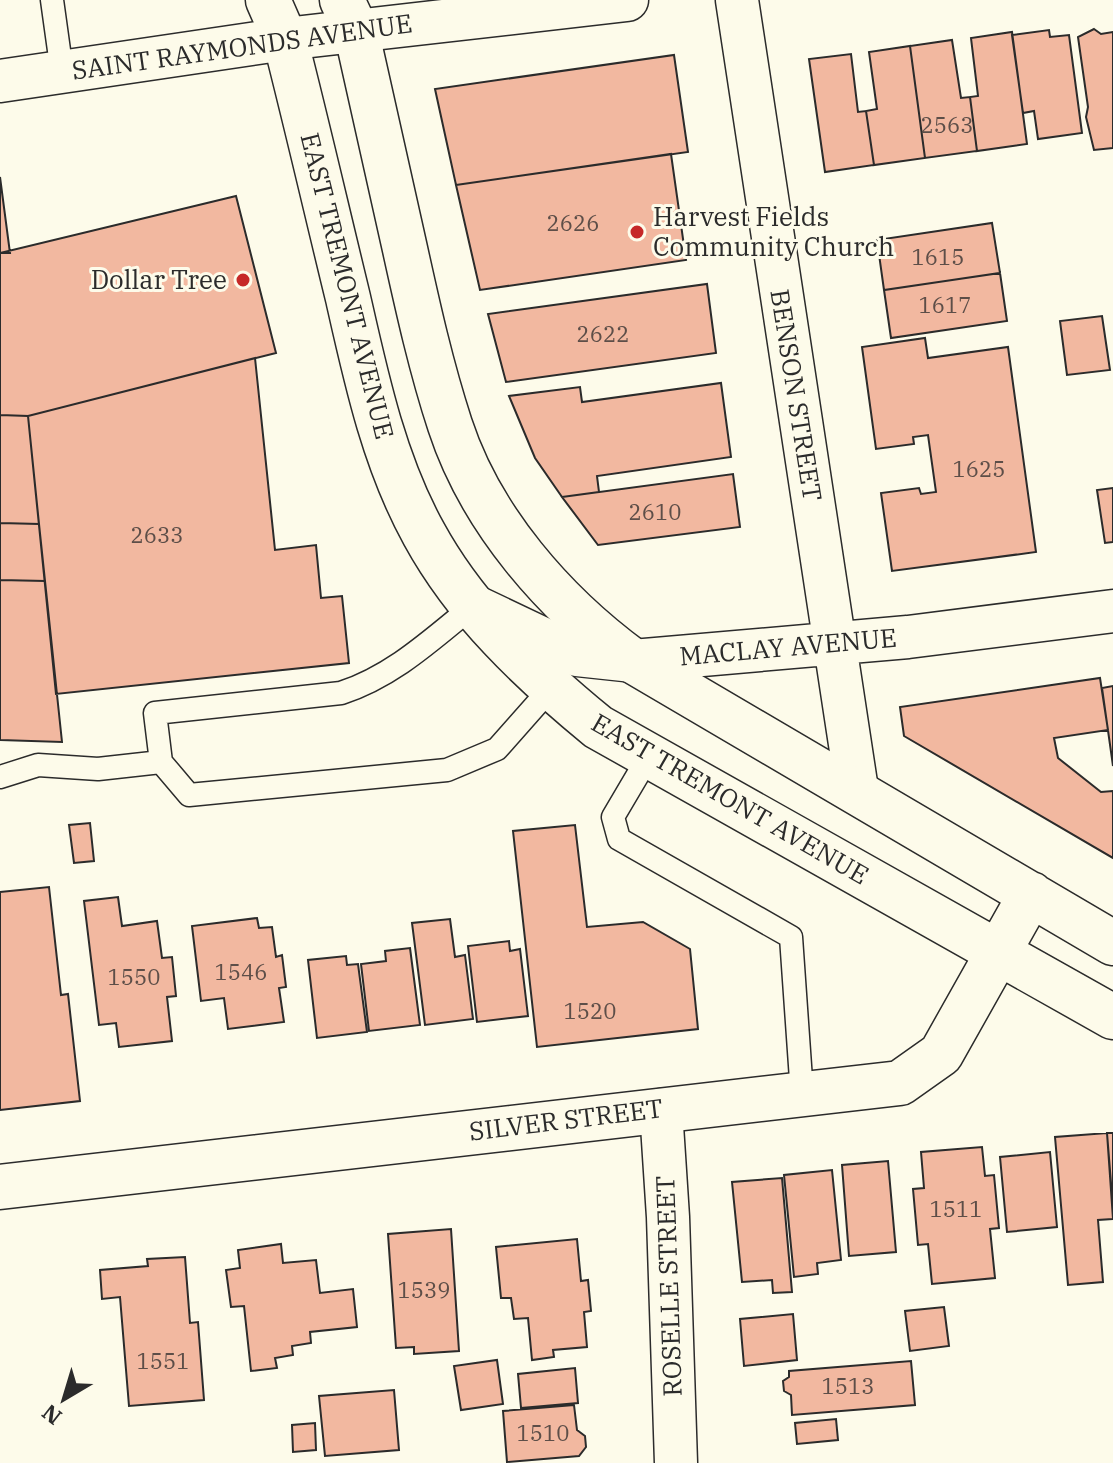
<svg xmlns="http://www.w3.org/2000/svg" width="1113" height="1463" font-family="'IBM Plex Serif',serif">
  <rect width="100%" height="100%" fill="#fdfbea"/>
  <path fill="#f2b8a0" stroke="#2b2b2b" stroke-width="2" d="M1094,29L1101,34L1113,32V148L1094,150L1086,117L1088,107L1078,37Z
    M1049,30L1050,37L1069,35L1082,133L1038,139L1034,111L1023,113L1012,35Z
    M1012,32L1027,144L977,151L970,97L978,96L971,38Z
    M952,40L961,98L970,97L977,151L925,158L910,46Z
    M910,46L925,158L874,165L866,111L877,109L869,52Z
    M851,54L858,112L866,111L874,165L825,172L809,59Z
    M674,55L688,152L456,185L435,89Z
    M671,154L686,260L480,290L456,185Z
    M0,177L10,253H0Z
    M236,196L276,353L28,416L0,415V253Z
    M992,223L1000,273L884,290L877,240Z
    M1000,273L1007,321L891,338L884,290Z
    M707,284L716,353L506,382L488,314Z
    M1102,316L1110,370L1067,375L1060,321Z
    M925,338L928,358L1008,347L1036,552L892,571L881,493L919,488L921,494L936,492L928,435L913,437L914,444L876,449L862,347Z
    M255,358L275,550L316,545L321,598L342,596L349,663L56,694L28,416Z
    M721,383L731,457L597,476L599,492L562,497L535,458L509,396L580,387L582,402Z
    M0,415L28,416L39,524L0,523Z
    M733,474L740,527L598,545L562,497Z
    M1113,488V542L1105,543L1097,490Z
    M0,523L39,524L45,581L0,580Z
    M0,580L45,581L62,742L0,740Z
    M1100,678L1108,730L1054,738L1058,758L1101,792L1113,791V858L904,736L900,707Z
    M1113,686V766L1102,688Z
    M90,823L94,861L74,863L69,825Z
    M575,825L587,927L643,922L690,949L698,1029L537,1047L513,831Z
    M49,887L61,995L68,994L80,1101L0,1110V892Z
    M118,897L122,926L157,921L162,958L172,957L176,996L167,997L172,1041L119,1047L116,1023L99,1025L84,901Z
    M257,918L259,928L272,927L276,957L282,955L286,987L279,988L284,1022L228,1029L224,998L201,1001L192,926Z
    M450,919L455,957L465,955L473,1019L425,1025L412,923Z
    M509,941L510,951L520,949L528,1016L477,1022L468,946Z
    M410,948L420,1025L369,1031L361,964L386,961L385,951Z
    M346,956L347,965L358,964L367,1032L317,1038L308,960Z
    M1107,1133H1113V1208Z
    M1107,1133L1113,1219L1098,1220L1103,1282L1068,1285L1055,1137Z
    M982,1147L985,1176L994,1175L999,1228L990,1229L995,1278L932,1284L928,1244L918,1245L913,1189L924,1188L921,1152Z
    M1050,1152L1057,1227L1007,1232L1000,1157Z
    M888,1161L896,1252L849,1256L842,1165Z
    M832,1170L841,1260L817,1263L818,1274L794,1277L784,1175Z
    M782,1178L792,1292L773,1293L772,1280L742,1282L732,1182Z
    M451,1229L459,1351L414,1354V1347L396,1348L388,1234Z
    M577,1239L581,1281L588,1280L591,1311L584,1312L587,1347L553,1350L554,1357L532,1360L528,1318L514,1319L511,1298H501L496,1247Z
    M281,1244L283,1263L316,1260L320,1293L353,1289L357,1327L310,1332L311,1343L292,1346L293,1355L275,1358L277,1368L251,1371L244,1306L231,1307L226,1270L240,1268L238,1250Z
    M185,1257L190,1323L198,1322L204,1400L129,1406L120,1297L102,1299L100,1270L148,1266L147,1259Z
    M944,1307L949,1346L910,1351L905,1311Z
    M793,1314L797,1360L744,1366L740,1319Z
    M497,1360L503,1404L461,1410L454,1366Z
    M911,1361L915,1405L792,1415L791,1395L784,1391L783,1381L789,1377V1371Z
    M575,1368L578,1403L521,1408L518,1374Z
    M394,1390L399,1450L325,1456L319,1396Z
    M574,1405L577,1430L585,1436L586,1447L579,1456L507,1462L503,1411Z
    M836,1419L838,1440L797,1444L795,1423Z
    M315,1423L316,1450L293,1452L292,1425Z"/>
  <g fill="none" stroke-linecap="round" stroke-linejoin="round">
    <g stroke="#2b2b2b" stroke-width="25">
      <path id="service" d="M52,0L62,72
        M649,756L613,817L619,839L791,937L802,1094
        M161,762L189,795L447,770L497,749L551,688
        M0,777L38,765L98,769L161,762L155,713L341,693C393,676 431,640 473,606"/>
    </g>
    <g stroke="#2b2b2b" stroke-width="45">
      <path id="minor" d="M737,0L857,790
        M0,81L285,39L627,0
        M474,606L577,655L633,661L908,637L1113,611
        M661,1110L668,1217L676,1463"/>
    </g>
    <g stroke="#2b2b2b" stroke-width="47">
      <path id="secondary" d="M268,0L285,39C307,125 327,212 348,298C366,378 384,462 424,534C466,611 531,672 598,727L1113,1017
        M342,0L356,30C372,103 389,176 405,249C418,308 431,367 450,425C481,520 554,603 633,661L1113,943
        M0,1187L900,1083L941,1054L1031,894"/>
    </g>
    <use href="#service" stroke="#fdfbea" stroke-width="22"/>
    <use href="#minor" stroke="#fdfbea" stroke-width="42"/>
    <use href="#secondary" stroke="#fdfbea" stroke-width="44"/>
  </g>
  <g fill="#c62828" stroke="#fdfbea" stroke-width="3">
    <circle cx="637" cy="232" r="8"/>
    <circle cx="243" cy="280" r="8"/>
  </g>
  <g text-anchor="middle" stroke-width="6" stroke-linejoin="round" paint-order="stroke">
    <g font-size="22" fill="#5d4e48">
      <text x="947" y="133">2563</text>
      <text x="573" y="231">2626</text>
      <text x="938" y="265">1615</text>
      <text x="945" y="313">1617</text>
      <text x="603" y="342">2622</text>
      <text x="979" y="477">1625</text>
      <text x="655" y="520">2610</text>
      <text x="157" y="543">2633</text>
      <text x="241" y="980">1546</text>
      <text x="134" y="985">1550</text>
      <text x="590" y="1019">1520</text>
      <text x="956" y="1217">1511</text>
      <text x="424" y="1298">1539</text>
      <text x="163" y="1369">1551</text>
      <text x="848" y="1394">1513</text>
      <text x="543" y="1441">1510</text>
    </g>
    <g font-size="26" fill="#2b2b2b" stroke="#fdfbea">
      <text transform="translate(242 47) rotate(-8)" y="9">SAINT RAYMONDS AVENUE</text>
      <text transform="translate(347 286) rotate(76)" y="9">EAST TREMONT AVENUE</text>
      <text transform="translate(796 395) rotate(81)" y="9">BENSON STREET</text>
      <text transform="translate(788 647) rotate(-5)" y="9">MACLAY AVENUE</text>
      <text transform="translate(730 799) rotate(30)" y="9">EAST TREMONT AVENUE</text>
      <text transform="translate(566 1120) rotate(-7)" y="9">SILVER STREET</text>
      <text transform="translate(669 1286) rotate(-92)" y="9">ROSELLE STREET</text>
    </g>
    <g font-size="26" fill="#2b2b2b" stroke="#fdfbea" text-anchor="start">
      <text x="653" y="226">Harvest Fields<tspan x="653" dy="30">Community Church</tspan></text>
      <text x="227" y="289" text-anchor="end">Dollar Tree</text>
    </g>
  </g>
  <g transform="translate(64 1399) rotate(218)" stroke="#fdfbea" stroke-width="6" paint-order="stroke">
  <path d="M0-6L14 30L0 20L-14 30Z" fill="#2b2b2b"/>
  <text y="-12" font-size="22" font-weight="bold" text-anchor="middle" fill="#2b2b2b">N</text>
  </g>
</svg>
